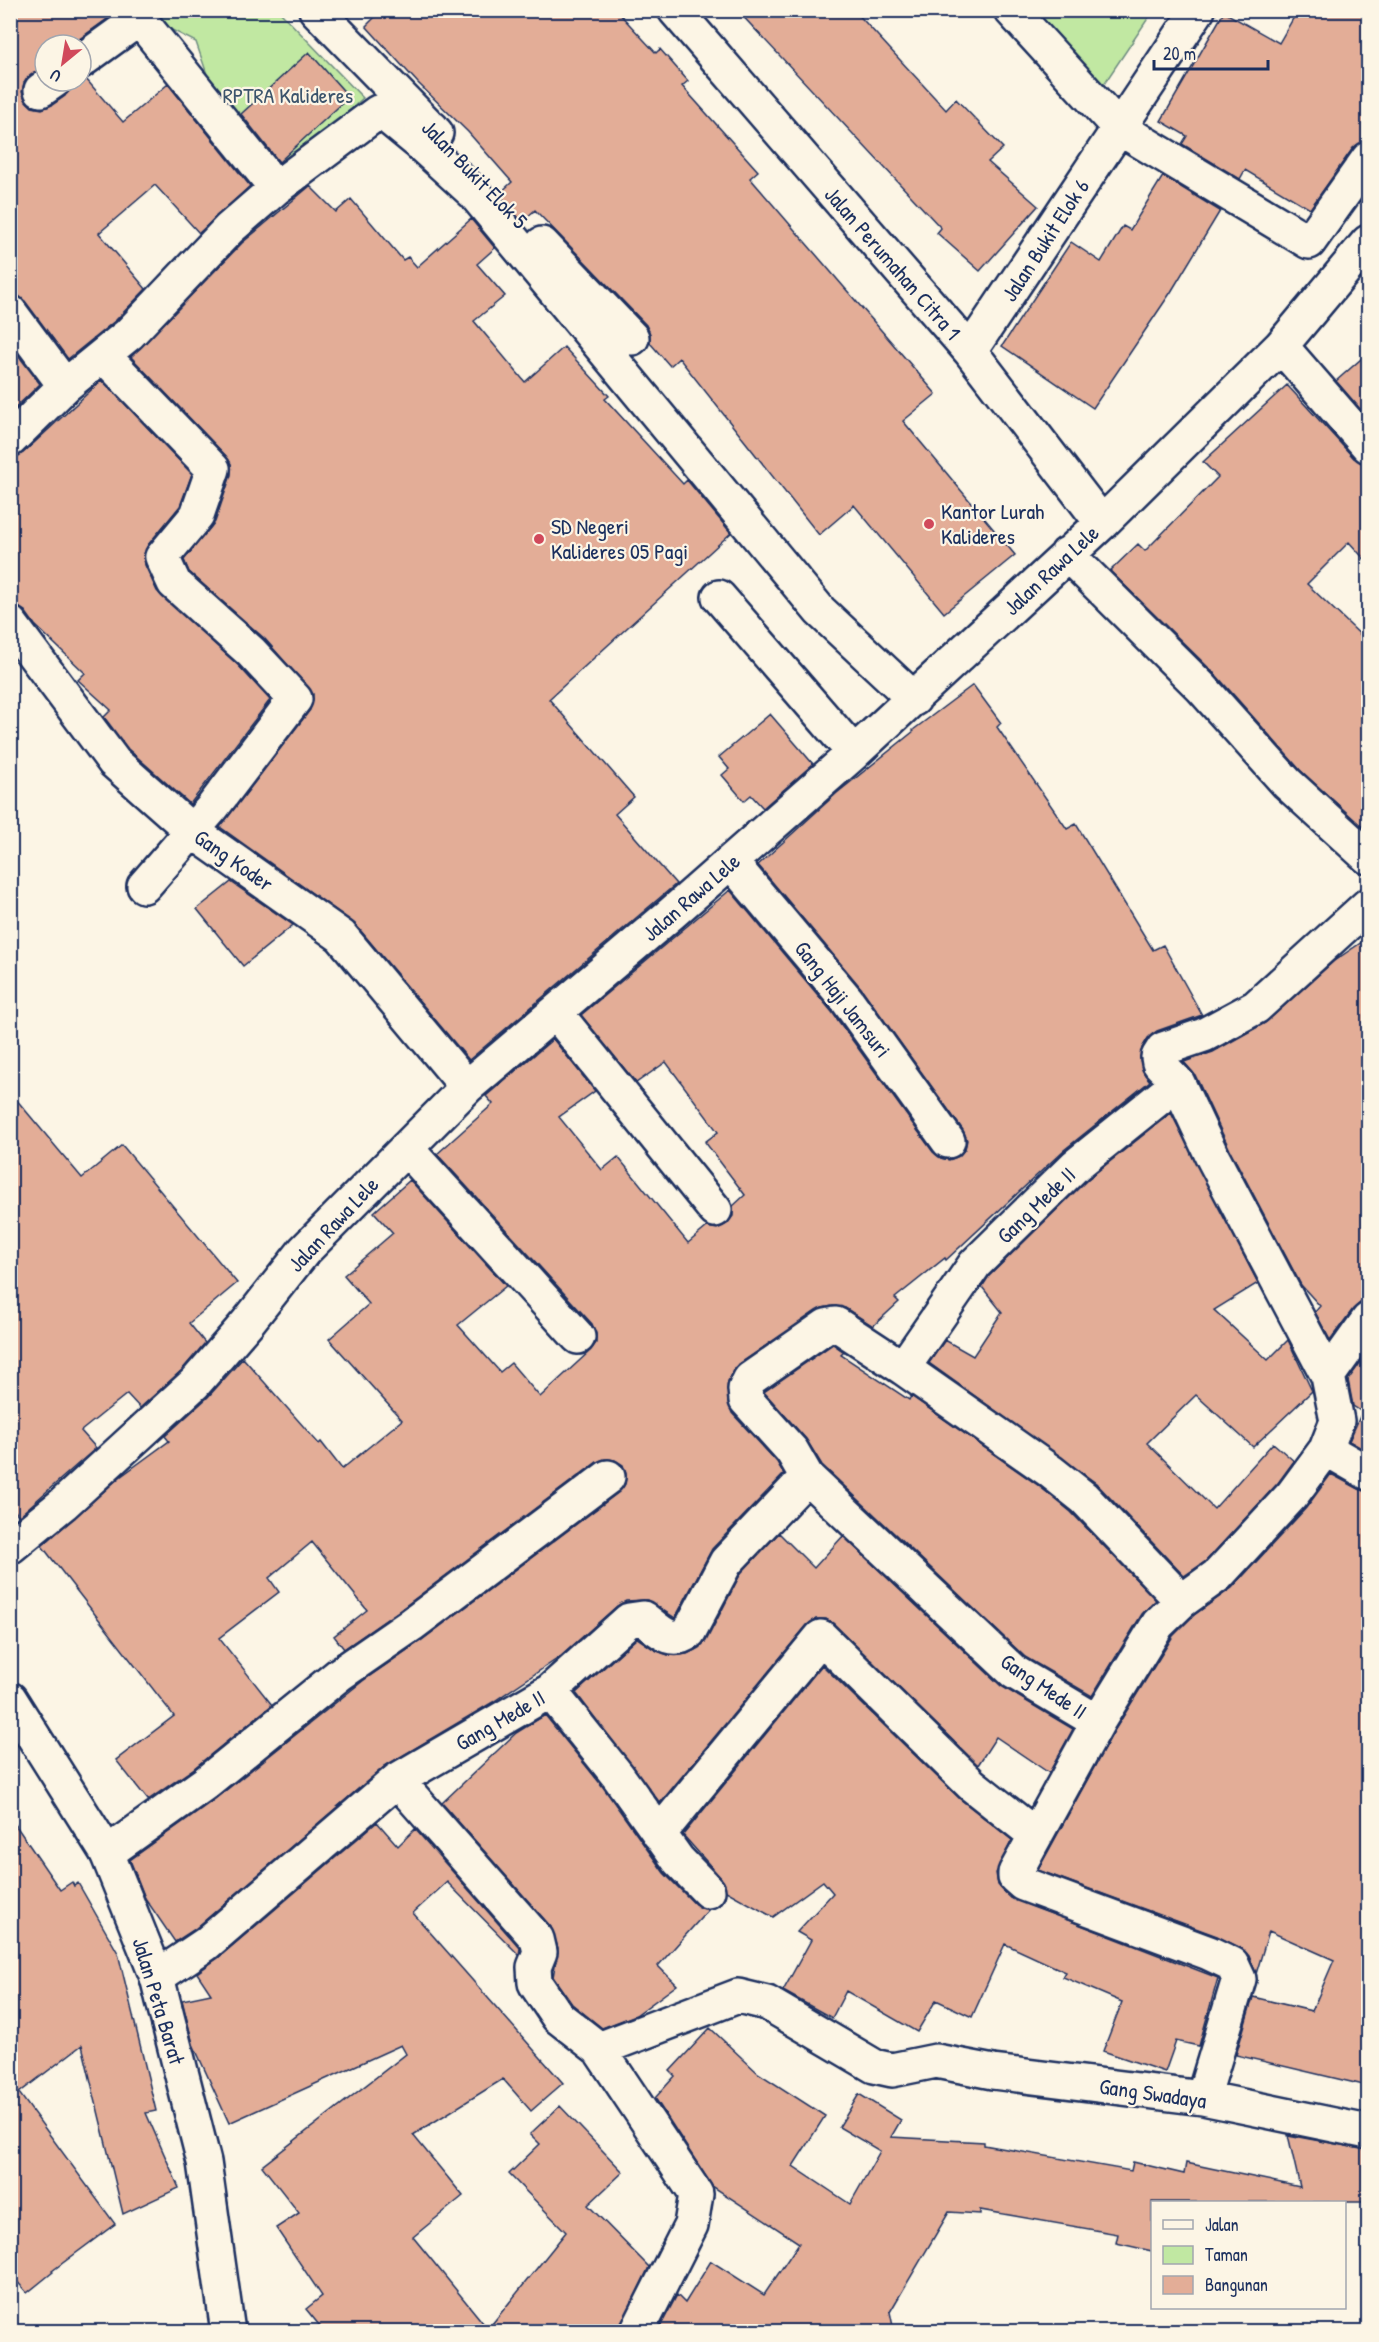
<svg xmlns="http://www.w3.org/2000/svg" width="1379" height="2342" font-family="'Patrick Hand',sans-serif">
  <rect width="100%" height="100%" fill="#fcf5e5"/>
  <filter id="ink" filterUnits="userSpaceOnUse"><feTurbulence type="fractalNoise" baseFrequency=".0167" numOctaves="2"/><feDisplacementMap in="SourceGraphic" scale="12" xChannelSelector="R" yChannelSelector="G"/><feConvolveMatrix kernelMatrix="1 2 1 2 8 2 1 2 1" color-interpolation-filters="sRGB"/></filter>
  <g filter="url(#ink)">
    <path fill="#c1e8a2" stroke="#6e8c80" stroke-width="1.5" d="M142,11H279L363,98L284,172L210,83L196,42L148,18Z
      M1026,11H1153L1098,93Z"/>
    <path fill="#e3ad97" stroke="#1b2f5e" stroke-width="1.5" d="M10,10H114V14L71,45H45V65L24,83L22,92L26,101L32,107L42,109L52,105L65,96L72,81L86,79L123,122L168,84L250,186L199,233L155,185L99,233L146,289L116,320L68,359L25,301L10,294Z
      M382,10H616L656,53L660,49L688,81L682,86L758,171L750,178L936,394L903,421L1015,555L944,613L854,505L819,535L679,358L670,366L650,343V334L646,325L535,210L522,222L499,194L512,182L468,132L418,83L366,26Z
      M737,10H854L946,110L956,99L1003,148L988,162L1038,206L980,271L937,233L941,228Z
      M1298,10H1368V139L1353,148L1310,209L1245,170L1240,179L1182,144L1187,136L1161,121L1224,12L1279,43Z
      M309,52L349,97L279,162L241,114Z
      M1163,176L1220,211L1171,292L1093,408L1002,346L1071,242L1101,262L1123,226L1130,230Z
      M310,186L336,212L351,199L403,260L408,257L417,267L471,219L495,248L477,264L505,296L474,321L525,382L564,347L609,396L605,399L683,484L687,480L731,533L549,699L634,797L615,814L676,884L469,1060L355,924L220,827L310,710L313,694L265,639L189,572L184,560L215,522L231,475V464L226,456L131,357L242,243Z
      M15,351L40,384L10,413V355Z
      M1368,353V418L1336,381Z
      M102,380L192,474L180,506L148,545L144,554L145,565L157,591L238,665L270,700L190,804L128,749L104,717L111,710L78,680L85,673L35,625L25,611L10,602V458L23,453Z
      M1287,385L1354,458L1368,464V563L1349,542L1307,584L1368,642V832L1300,770L1216,675L1110,571L1138,544L1145,551L1218,477L1203,462Z
      M973,685L1001,723L997,727L1067,829L1076,824L1153,950L1163,945L1202,1015L1157,1031L1148,1038L1142,1048L1140,1060L1145,1075L1150,1081L1064,1150L946,1260L945,1258L895,1298L899,1302L873,1326L845,1308L833,1306L822,1308L739,1364L728,1381V1402L732,1413L777,1462L784,1474L712,1549L675,1618L647,1600L626,1601L617,1606L560,1657L493,1702L385,1766L195,1929L175,1942L145,1898L130,1860L215,1799L364,1680L422,1640L619,1492L625,1484L626,1474L623,1465L615,1460L605,1459L597,1462L400,1610L344,1649L334,1636L367,1610L312,1542L269,1578L279,1592L219,1638L272,1705L193,1769L148,1800L116,1760L174,1716L42,1546L120,1477L169,1441L165,1436L208,1397L243,1358L319,1444L321,1442L342,1469L402,1420L329,1339L369,1304L344,1275L393,1233L374,1212L410,1180L506,1286L458,1325L500,1372L511,1363L540,1397L591,1350L596,1343V1334L592,1324L437,1154L493,1104L486,1096L553,1039L595,1091L559,1117L602,1170L618,1157L688,1243L707,1227L717,1229L727,1224L733,1216V1206L745,1195L705,1142L718,1132L666,1062L636,1083L581,1015L730,890L832,1012L933,1152L941,1158L949,1160L959,1156L965,1149L967,1140L963,1130L861,988L758,865L837,793L914,731L913,730Z
      M770,714L813,764L763,808L751,795L744,801L722,775L729,769L719,757Z
      M231,882L293,925L243,966L197,909Z
      M1368,938V1301L1360,1303L1353,1309L1330,1340L1315,1312L1320,1306L1301,1285L1230,1150L1195,1075L1184,1062L1213,1052L1265,1023L1334,961Z
      M10,1092L82,1178L122,1145L237,1283L189,1323L205,1343L182,1370L140,1408L127,1394L81,1431L96,1448L19,1516L10,1505Z
      M1171,1113L1258,1283L1214,1310L1268,1360L1288,1340L1312,1391L1253,1447L1196,1395L1147,1443L1214,1509L1273,1443L1294,1461L1278,1483L1206,1561L1184,1576L1096,1483L929,1363L945,1340L973,1356L1002,1312L982,1287L989,1276L1088,1179Z
      M833,1344L844,1352L841,1355L909,1400L911,1396L1039,1486L1071,1512L1156,1600L1142,1614L1092,1696L1025,1657L822,1465L806,1439L764,1392Z
      M1368,1352V1452L1349,1441L1362,1412L1353,1406L1348,1380Z
      M1331,1474L1359,1489L1368,1492V2086L1236,2055L1253,1997L1312,2011L1334,1960L1269,1931L1256,1974L1249,1956L1241,1948L1217,1936L1038,1870L1114,1731L1173,1636L1194,1615L1232,1588L1306,1508Z
      M779,1533L814,1568L843,1536L1001,1686L1073,1729L1049,1773L996,1737L978,1765L834,1624L826,1619H816L807,1625L660,1803L576,1693L637,1638L655,1650L668,1655L687,1654L699,1648L706,1641L741,1573Z
      M822,1665L959,1798L1012,1840L996,1873L998,1885L1011,1898L1218,1978L1199,2046L1176,2041L1165,2072L1103,2051L1122,2002L1063,1977L1066,1972L1005,1944L972,2017L936,2000L917,2032L846,1991L832,2018L783,1991L811,1940L797,1932L833,1893L823,1881L773,1917L726,1891L721,1878L683,1835Z
      M545,1715L603,1787L664,1873L695,1904L709,1909L658,1966L677,1985L636,2015L602,2028L572,2004L553,1977L558,1948L551,1927L442,1803L516,1733Z
      M10,1817L60,1890L72,1882L74,1886L78,1883L118,1953L156,2111L146,2113L179,2188L123,2214L82,2045L19,2093L115,2224L52,2271L53,2272L27,2293L10,2273Z
      M377,1822L398,1846L415,1829L520,1948L519,1955L447,1882L413,1913L563,2083L531,2111L503,2079L413,2135L463,2196L413,2237L488,2329L566,2232L509,2174L540,2144L530,2134L560,2106L623,2172L588,2205L649,2267L619,2331H324L306,2309L322,2296L276,2228L299,2213L262,2166L406,2054L401,2045L229,2123L193,2044L182,2000L211,1994L197,1973L218,1958Z
      M710,2028L758,2073L825,2116L793,2166L850,2204L880,2151L839,2127L859,2094L901,2120L891,2137L984,2142V2145L1131,2171L1133,2162L1184,2174L1186,2163L1300,2187L1288,2135L1368,2150V2202H1152V2251L1116,2243L1118,2234L980,2210V2214L949,2212L890,2312L894,2331H658L677,2295L685,2303L711,2261L764,2295L799,2243L712,2186L655,2098L675,2076L670,2071Z"/>
    <g fill="none" stroke-linecap="round" stroke-linejoin="round">
      <g stroke="#1b2f5e" stroke-width="38">
        <path id="minor" d="M132,10L276,188
          M316,10L436,133
          M675,10L970,351L1102,523
          M1011,10L1119,128L1309,242L1368,159
          M81,61L139,19
          M41,90L54,81
          M417,141L474,193L820,611L914,699
          M542,244L632,338
          M10,312L65,386L10,440
          M1281,346L1368,446
          M970,351L1198,10
          M103,355L213,469L197,515L162,557L174,583L251,652L295,699L212,808L144,886
          M65,386L129,334L229,229L276,188L378,112L383,113L417,141L432,128
          M1067,554L1202,688L1287,783L1368,857
          M719,597L854,753
          M10,623L114,762L192,831L341,936L467,1087
          M731,862L847,1000L948,1141
          M556,1013L715,1210
          M1178,1083L1159,1063L1158,1057L1163,1049L1204,1035L1256,1007L1368,905
          M406,1148L578,1337
          M903,1368L1050,1471L1084,1498L1182,1601
          M1328,1376L1368,1320
          M1326,1449L1368,1473
          M807,1477L792,1451L746,1400L745,1389L750,1379L826,1326L836,1324L903,1368L975,1264L1076,1165L1178,1083L1213,1158L1328,1376L1337,1421L1326,1449L1292,1495L1218,1575L1182,1601L1158,1624L1098,1722L1015,1873V1877L1023,1884L1209,1953L1232,1964L1239,1979L1203,2098
          M10,1547L63,1504L195,1383L248,1322L304,1251L467,1087L672,913L854,753L1102,523L1281,346L1368,242
          M550,1691L618,1776L678,1860L708,1891
          M397,1780L537,1939L540,1952L534,1967L535,1983L558,2017L599,2049L696,2194L691,2225L637,2332
          M659,1834L821,1637L972,1785L1034,1834
          M107,1853L204,1784L340,1674L411,1625L608,1477
          M157,1977L206,1944L397,1780L550,1691L629,1620L643,1618C658,1629 671,1646 689,1632L726,1562L807,1477L1014,1672L1098,1722
          M599,2049L738,1996L767,2003L874,2066L892,2070L936,2061L993,2072L1203,2098L1368,2132"/>
      </g>
      <g stroke="#1b2f5e" stroke-width="38">
        <path id="major" d="M10,1699L107,1853L157,1977L204,2162L228,2332"/>
      </g>
      <use href="#minor" stroke="#fcf5e5" stroke-width="33"/>
      <use href="#major" stroke="#fcf5e5" stroke-width="33"/>
    </g>
  </g>
  <g fill="#d1495b" stroke="#fcf5e5" stroke-width="2">
    <circle cx="929" cy="524" r="6"/>
    <circle cx="539" cy="539" r="6"/>
  </g>
  <g text-anchor="middle" stroke-width="4.5" stroke-linejoin="round" paint-order="stroke">
    <g font-size="22" fill="#3c546c" stroke="#fcf5e5">
      <text x="288" y="103">RPTRA Kalideres</text>
    </g>
    <g font-size="22" fill="#1b2f5e" stroke="#fcf5e5">
      <text transform="translate(475 174) rotate(46)" y="8">Jalan Bukit Elok 5</text>
      <text transform="translate(1045 240) rotate(-57)" y="8">Jalan Bukit Elok 6</text>
      <text transform="translate(893 263) rotate(49)" y="8">Jalan Perumahan Citra 1</text>
      <text transform="translate(1051 570) rotate(-43)" y="8">Jalan Rawa Lele</text>
      <text transform="translate(234 860) rotate(35)" y="8">Gang Koder</text>
      <text transform="translate(691 897) rotate(-41)" y="8">Jalan Rawa Lele</text>
      <text transform="translate(843 999) rotate(52)" y="8">Gang Haji Jamsuri</text>
      <text transform="translate(1036 1205) rotate(-44)" y="8">Gang Mede II</text>
      <text transform="translate(333 1224) rotate(-47)" y="8">Jalan Rawa Lele</text>
      <text transform="translate(1044 1686) rotate(34)" y="8">Gang Mede II</text>
      <text transform="translate(500 1720) rotate(-30)" y="8">Gang Mede II</text>
      <text transform="translate(159 2001) rotate(73)" y="8">Jalan Peta Barat</text>
      <text transform="translate(1153 2093) rotate(8)" y="8">Gang Swadaya</text>
    </g>
    <g font-size="22" fill="#1b2f5e" stroke="#fcf5e5" text-anchor="start">
      <text x="941" y="519">Kantor Lurah<tspan x="941" dy="25">Kalideres</tspan></text>
      <text x="551" y="534">SD Negeri<tspan x="551" dy="25">Kalideres 05 Pagi</tspan></text>
    </g>
  </g>
  <rect width="1379" height="2342" fill="none" stroke="#fcf5e5" stroke-width="36"/>
  <rect x="18" y="18" width="1343" height="2306" fill="none" stroke="#1b2f5e" stroke-width="2" filter="url(#ink)"/>
  <rect x="1151" y="2201" width="195" height="108" fill="#fcf5e5" stroke="#a2a6af" stroke-width="1.5"/>
  <rect x="1163" y="2220" width="30" height="9" fill="#fcf5e5" stroke="#a2a6af" stroke-width="1.5"/>
  <text x="1205" y="2231" font-size="18" fill="#1b2f5e">Jalan</text>
  <rect x="1163" y="2246" width="30" height="18" fill="#c1e8a2" stroke="#a2a6af" stroke-width="1.5"/>
  <text x="1205" y="2261" font-size="18" fill="#1b2f5e">Taman</text>
  <rect x="1163" y="2276" width="30" height="18" fill="#e3ad97" stroke="#a2a6af" stroke-width="1.5"/>
  <text x="1205" y="2291" font-size="18" fill="#1b2f5e">Bangunan</text>
  <g transform="translate(63 63) rotate(210)"><circle r="28" fill="#fcf5e5" stroke="#a2a6af" stroke-width="1.5"/>
  <path d="M0-4.5L10 22L0 15L-10 22Z" fill="#d1495b"/>
  <text y="-9" font-size="16" font-weight="bold" text-anchor="middle" fill="#1b2f5e">U</text>
  </g>
  <path d="M1154 60v9h114v-9" fill="none" stroke="#1b2f5e" stroke-width="3"/>
  <text x="1163" y="60" font-size="18" fill="#1b2f5e" stroke="#fcf5e5" stroke-width="4.5" paint-order="stroke">20 m</text>
</svg>
